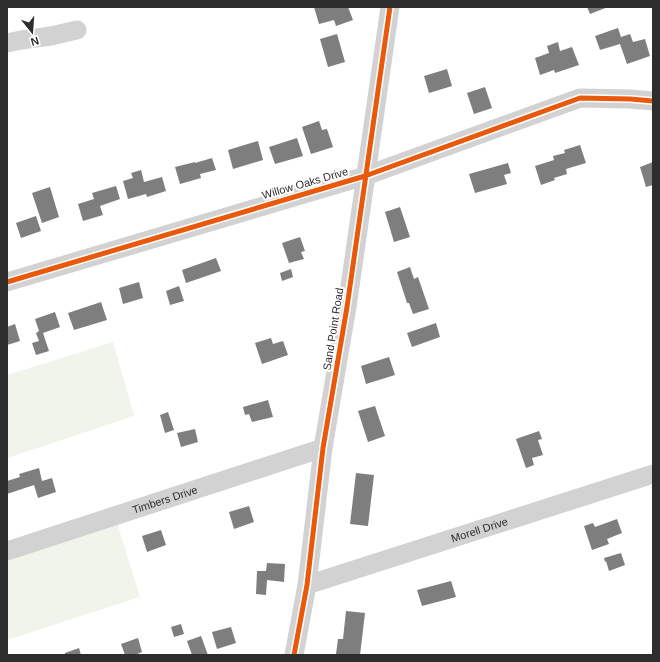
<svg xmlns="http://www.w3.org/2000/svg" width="660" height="662" font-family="Helvetica,sans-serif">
  <rect width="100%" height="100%" fill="#fff"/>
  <path fill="#f0f4eb" d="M113,342L134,416L7,458V375Z
    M117,523L140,597L7,640V559Z"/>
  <path fill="#7e7e7e" d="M314,7H348L353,20L336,26L334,20L319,24Z
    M587,7H608L590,14Z
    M618,28L621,37L630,34L633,42L645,39L650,56L627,64L620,44L600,50L595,36Z
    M337,34L345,62L328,67L320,39Z
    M558,42L560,51L572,47L579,65L555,73L554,70L540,75L535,58L549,53L547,46Z
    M447,69L452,86L429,93L424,76Z
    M485,87L492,108L474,114L467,93Z
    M319,121L322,130L327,129L333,147L311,154L302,127Z
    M297,138L303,156L275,164L269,147Z
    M258,141L263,160L233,169L228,150Z
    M580,145L586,163L566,169L567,174L554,178L555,180L541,185L535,166L554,160L553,156L565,153L564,150Z
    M212,158L216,170L200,174L201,178L180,184L175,167L195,162V163Z
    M653,162V185L646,187L640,167Z
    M508,163L511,173L504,175L507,184L475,193L469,174Z
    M141,170L144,182L162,177L166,191L147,197L146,194L128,199L123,181L133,178L131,173Z
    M116,186L120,199L100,206L103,215L83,221L78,204L94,199L92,193Z
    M50,187L59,217L42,223L32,193Z
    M400,207L410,237L394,242L385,212Z
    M36,216L41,231L21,238L16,223Z
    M300,237L305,251L301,252L304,259L289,263L282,243Z
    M216,258L221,271L186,283L182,270Z
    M410,267L414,279L418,277L429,309L413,314L409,303H407L397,272Z
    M291,269L293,277L282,281L280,273Z
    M139,282L143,298L123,304L119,288Z
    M179,286L184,301L170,305L166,291Z
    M101,302L107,320L74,330L68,313Z
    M55,312L60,327L43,333L49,351L36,355L32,343L39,341L36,333L39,331L35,319Z
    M436,323L440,337L412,347L407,333Z
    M15,324L20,341L7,345V327Z
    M271,338L273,344L283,341L288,355L262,364L255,343Z
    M389,357L395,375L366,384L361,366Z
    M268,400L273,417L252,422L249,414L245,415L243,407Z
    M375,406L385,436L368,442L358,411Z
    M168,412L174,430L165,433L160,415Z
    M195,429L198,442L181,447L177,433Z
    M539,431L542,439L538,440L543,455L532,458L534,465L526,468L516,439Z
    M39,468L42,481L52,478L56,492L38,498L34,485L7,494V481L20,477L19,474Z
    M356,473L374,475L368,526L350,524Z
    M249,506L254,522L234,529L229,512Z
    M617,519L622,533L607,539L609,544L592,550L584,526L593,523L595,527Z
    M161,530L166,545L147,552L142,536Z
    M621,553L625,565L609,571L606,561L605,562L604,558Z
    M267,563L285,564L284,582L267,580L266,595L256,594L257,571H266Z
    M451,581L456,597L422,606L417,590Z
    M346,611L365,613L360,655L336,654L338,639H343Z
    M181,624L184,634L174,637L171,627Z
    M231,627L236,643L217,649L212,632Z
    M201,636L208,655H192L187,641Z
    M138,638L142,652L135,655H125L121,644Z
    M79,648L81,655H65V653Z"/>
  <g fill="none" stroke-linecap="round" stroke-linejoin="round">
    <g stroke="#d2d2d2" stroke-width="19">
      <path d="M7,43L21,40L51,36L77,30"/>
      <path d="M7,282L365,176L580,98L630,99L653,101"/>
      <path id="s1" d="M7,551L323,448"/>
      <path id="s2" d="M307,585L653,474"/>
      <path d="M294,655L307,585L323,448L347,307L390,7"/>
    </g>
    <g stroke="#fff" stroke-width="8">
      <path id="cycleway" d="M7,282L365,176L580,98L630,99L653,101
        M294,655L307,585L323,448L347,307L390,7"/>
    </g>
    <use href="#cycleway" stroke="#e8590c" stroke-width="5"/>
  </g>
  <g text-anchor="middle" stroke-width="4" stroke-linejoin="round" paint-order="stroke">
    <g font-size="11" fill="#2d2d2d" stroke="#fff">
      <text transform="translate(305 183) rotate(-16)" y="4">Willow Oaks Drive</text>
      <text transform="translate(333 329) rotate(-81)" y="4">Sand Point Road</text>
      <text dy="4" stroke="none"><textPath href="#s1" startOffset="166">Timbers Drive</textPath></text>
      <text dy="4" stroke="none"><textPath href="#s2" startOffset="181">Morell Drive</textPath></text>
    </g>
  </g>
  <rect width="660" height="662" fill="none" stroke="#2d2d2d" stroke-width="16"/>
  <g transform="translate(32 32) rotate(163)" stroke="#ffffff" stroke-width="3" paint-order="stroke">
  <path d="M0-3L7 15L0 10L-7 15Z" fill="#2d2d2d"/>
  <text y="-6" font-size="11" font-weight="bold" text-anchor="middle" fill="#2d2d2d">N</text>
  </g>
</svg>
